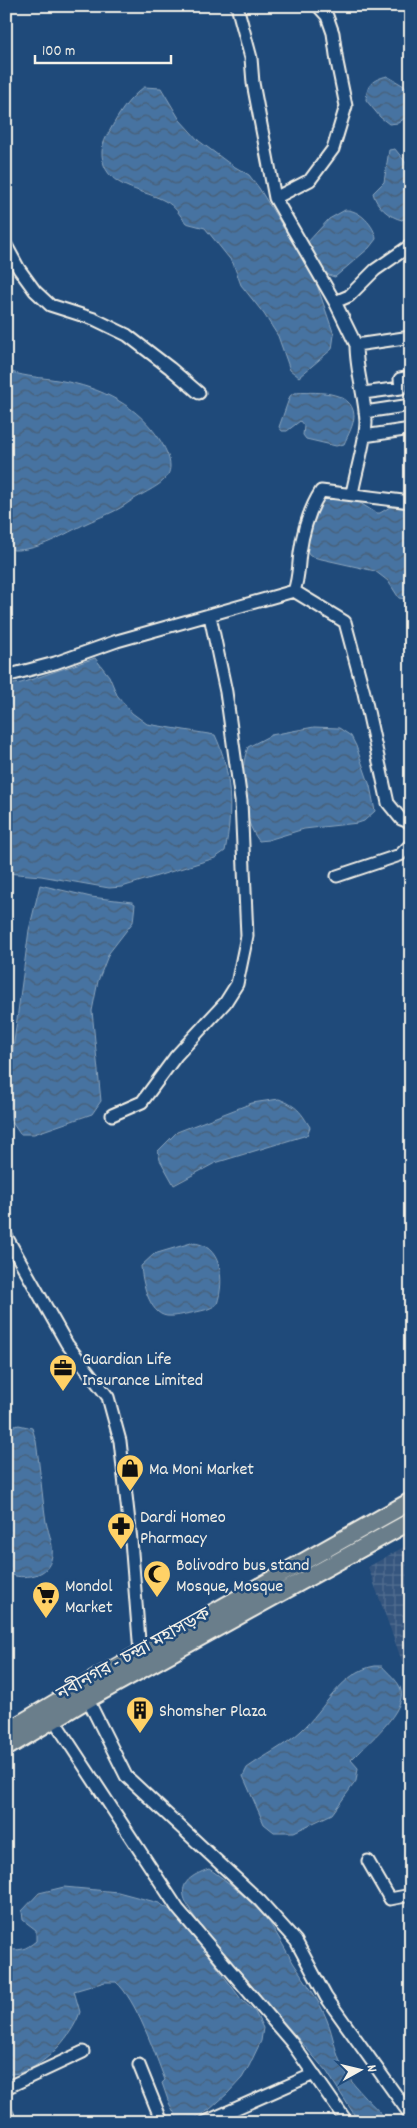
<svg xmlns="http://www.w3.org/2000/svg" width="417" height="2128" font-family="Dekko,'Noto Sans Bengali',sans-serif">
  <defs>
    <pattern id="industrial-grid" width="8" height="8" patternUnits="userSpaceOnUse" patternTransform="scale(1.25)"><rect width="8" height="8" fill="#35557e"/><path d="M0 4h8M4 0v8" fill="none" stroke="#536e90"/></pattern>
    <pattern id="water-waves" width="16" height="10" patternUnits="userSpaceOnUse" patternTransform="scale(1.25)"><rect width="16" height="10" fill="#4673a1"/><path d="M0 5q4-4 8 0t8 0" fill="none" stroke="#485e74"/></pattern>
  </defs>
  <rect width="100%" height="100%" fill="#1f4a7a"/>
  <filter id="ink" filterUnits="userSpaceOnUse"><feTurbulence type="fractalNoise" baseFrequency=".02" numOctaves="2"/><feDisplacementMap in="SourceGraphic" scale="10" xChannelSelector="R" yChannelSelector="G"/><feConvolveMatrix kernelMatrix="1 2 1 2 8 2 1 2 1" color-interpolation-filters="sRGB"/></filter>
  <g filter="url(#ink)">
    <path fill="url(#industrial-grid)" d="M411,1543V1686L368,1567Z"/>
    <path fill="url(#water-waves)" stroke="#8ca5bd" d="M387,76L411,90V114L398,123L389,124L380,117L366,100C367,84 372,80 387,76Z
      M144,87L161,88L180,120L199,141L230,164L249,175L259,188L315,279L334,335L332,349L299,377L290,370L278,336L264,314L241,285L233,263L205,228L186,223C179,214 175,206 165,201C145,190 113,189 104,165C100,152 102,144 109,132C119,114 127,100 144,87Z
      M395,149L411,169V214L402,220C389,217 376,206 373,193L384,182L389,150Z
      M345,210C359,209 375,226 376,239L369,248L335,277C321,275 312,256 306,244L329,219Z
      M6,370C21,376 35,377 51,379C94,385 133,401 158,437C188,482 156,483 125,505C113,513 100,517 87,523C64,534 39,551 13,550L6,529Z
      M294,393C312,392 352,389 354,415C354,425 348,435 344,444L336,446L306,439L303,435L304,426L300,421L287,431H282L279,427L290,396Z
      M331,497L357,501L376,513H380L390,507L411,509V600L399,598L388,581L375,571L317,558L310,556L307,552C305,544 313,512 318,506C322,501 326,499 331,497Z
      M95,658L109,676L117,695L132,713L147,724L215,735C232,771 233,813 225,851L215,858L122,887L109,888L41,876L6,873V685L21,683Z
      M314,727L339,728L351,736L356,746L370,786L375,811L364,821L358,823L304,829L268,840L259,841C241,818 238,774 248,747L271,735Z
      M40,885L91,897L132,902L135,904L133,922L109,953L98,981L92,1011L101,1101L92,1114L34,1134H20L11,1121L9,1079L29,930Z
      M279,1099C298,1107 300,1111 310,1127L307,1135L215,1163L174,1185L160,1160L158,1151L177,1132L252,1103Z
      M191,1243C222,1243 225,1281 217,1304C210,1310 200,1311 191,1313C184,1314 175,1317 167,1316C149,1314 142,1281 141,1266L154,1254Z
      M19,1425L32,1428L36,1441C40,1468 42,1496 46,1522C49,1535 55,1547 51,1560C48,1570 41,1574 31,1576C21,1577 13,1578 6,1570V1428Z
      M375,1666H382C388,1673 396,1679 400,1687C410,1710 365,1745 351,1760L358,1768L356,1781L332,1814L294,1832H274L264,1824L243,1776L247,1768C265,1755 285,1746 301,1731C324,1710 342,1671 375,1666Z
      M209,1869C226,1879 259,1908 271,1925C279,1937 286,1951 294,1964C306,1982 319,2000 327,2020C334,2037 335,2054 344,2070C356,2091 374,2105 389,2122H359L327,2072L200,1925C183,1900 170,1882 209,1869Z
      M64,1887L118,1892L159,1903L178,1915L241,1999L255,2012L263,2028L261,2041L249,2066L242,2078L227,2094L209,2110L193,2119L183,2120L177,2118L169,2103L162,2083L165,2080C155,2054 136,1999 116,1982H105L74,1991L80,2012C72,2038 36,2077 6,2074V1949C20,1951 25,1950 36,1941V1930L23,1920L22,1911L39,1893Z"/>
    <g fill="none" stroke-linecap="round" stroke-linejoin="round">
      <g stroke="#f4f1e8" stroke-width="15">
        <path id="minor" d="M237,6L251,58L253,83L275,198
          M318,6L327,16L333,33L337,62L346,106L333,149L310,180L275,198L336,304L356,345L411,337
          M6,245L19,269L35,291L50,305L94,319L127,335L170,368L199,393
          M335,302L349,296L375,270L411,245
          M363,393L401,388L400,379L411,377
          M365,412L411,405
          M364,436L411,429
          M352,494C355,476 366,439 366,422C365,396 356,371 356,345
          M294,591L345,622L364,693L388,803L401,819L411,823
          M6,676L55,663L117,641L294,591C299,577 298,568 300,553C303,530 309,510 321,491L411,502
          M337,876L400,855L411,844
          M112,1115L142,1102L176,1056L225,1003L237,984L247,936L241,801L226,692L210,616
          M6,1236L67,1344L108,1397L120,1441L131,1540L140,1653
          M88,1700L126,1776L260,1901L296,1941L326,1997L411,2116
          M54,1720L178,1909L292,2043L347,2122
          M368,1861L390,1899L411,1895
          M139,2065L162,2122
          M6,2088L83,2052
          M6,2112L10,2122
          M205,2122L314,2074"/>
      </g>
      <g stroke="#f4f1e8" stroke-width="20">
        <path id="highway" d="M6,1732L97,1678L411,1501
          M6,1748L90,1698L411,1521"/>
      </g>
      <use href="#minor" stroke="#1f4a7a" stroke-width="11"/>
      <use href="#highway" stroke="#6b7e8b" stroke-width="16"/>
    </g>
  </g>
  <defs>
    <g id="office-pin" transform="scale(1.4375)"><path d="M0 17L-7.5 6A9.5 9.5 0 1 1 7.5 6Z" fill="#ffd166" stroke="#1f4a7a"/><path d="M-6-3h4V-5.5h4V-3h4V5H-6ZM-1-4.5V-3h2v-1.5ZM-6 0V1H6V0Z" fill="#111"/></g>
    <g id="shop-pin" transform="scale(1.4375)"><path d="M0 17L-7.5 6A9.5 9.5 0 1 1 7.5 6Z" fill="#ffd166" stroke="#1f4a7a"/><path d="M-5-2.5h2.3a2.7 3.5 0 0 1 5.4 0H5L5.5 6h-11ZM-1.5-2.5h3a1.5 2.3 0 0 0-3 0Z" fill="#111"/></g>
    <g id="pharmacy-pin" transform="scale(1.4375)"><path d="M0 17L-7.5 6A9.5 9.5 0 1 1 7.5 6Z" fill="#ffd166" stroke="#1f4a7a"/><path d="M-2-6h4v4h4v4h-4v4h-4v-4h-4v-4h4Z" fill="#111"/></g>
    <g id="mosque-pin" transform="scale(1.4375)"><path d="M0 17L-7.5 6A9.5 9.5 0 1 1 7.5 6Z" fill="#ffd166" stroke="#1f4a7a"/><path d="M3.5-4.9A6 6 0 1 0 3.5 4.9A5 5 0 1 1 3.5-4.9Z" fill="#111"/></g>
    <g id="supermarket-pin" transform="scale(1.4375)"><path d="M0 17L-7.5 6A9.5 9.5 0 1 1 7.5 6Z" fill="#ffd166" stroke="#1f4a7a"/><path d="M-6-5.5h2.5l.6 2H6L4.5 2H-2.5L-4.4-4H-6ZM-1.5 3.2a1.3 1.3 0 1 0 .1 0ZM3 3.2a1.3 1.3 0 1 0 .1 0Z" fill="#111"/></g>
    <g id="building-pin" transform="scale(1.4375)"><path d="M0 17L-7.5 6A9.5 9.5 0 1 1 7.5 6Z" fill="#ffd166" stroke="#1f4a7a"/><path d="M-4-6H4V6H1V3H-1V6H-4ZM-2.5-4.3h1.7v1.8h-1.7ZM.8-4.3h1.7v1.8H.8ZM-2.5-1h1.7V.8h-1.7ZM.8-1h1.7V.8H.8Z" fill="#111"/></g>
  </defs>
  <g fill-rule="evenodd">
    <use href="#office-pin" x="63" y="1368"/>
    <use href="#shop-pin" x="130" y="1468"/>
    <use href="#pharmacy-pin" x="121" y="1526"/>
    <use href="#mosque-pin" x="157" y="1574"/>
    <use href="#supermarket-pin" x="46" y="1595"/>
    <use href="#building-pin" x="140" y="1710"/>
  </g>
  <g text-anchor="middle" stroke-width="5" stroke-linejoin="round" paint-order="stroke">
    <g font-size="18" fill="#f4f1e8" stroke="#1f4a7a" text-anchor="start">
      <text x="82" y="1364">Guardian Life<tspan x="82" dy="21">Insurance Limited</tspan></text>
      <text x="149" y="1474">Ma Moni Market</text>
      <text x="140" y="1522">Dardi Homeo<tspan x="140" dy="21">Pharmacy</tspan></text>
      <text x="176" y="1570">Bolivodro bus stand<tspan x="176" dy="21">Mosque, Mosque</tspan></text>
      <text x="65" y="1591">Mondol<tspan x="65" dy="21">Market</tspan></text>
      <text x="159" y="1716">Shomsher Plaza</text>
    </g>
    <g font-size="18" fill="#f4f1e8" stroke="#1f4a7a">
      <text transform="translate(133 1653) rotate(-29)" y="6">নবীনগর - চন্দ্রা মহাসড়ক</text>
    </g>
  </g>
  <rect width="417" height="2128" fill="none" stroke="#1f4a7a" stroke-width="25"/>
  <rect x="12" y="12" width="392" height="2103" fill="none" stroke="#f4f1e8" stroke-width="2" filter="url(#ink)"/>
  <g transform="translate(360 2070) rotate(82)" stroke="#1f4a7a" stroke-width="4" paint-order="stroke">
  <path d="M0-4L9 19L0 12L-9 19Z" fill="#f4f1e8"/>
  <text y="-8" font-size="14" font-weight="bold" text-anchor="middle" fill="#f4f1e8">N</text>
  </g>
  <path d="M35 55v8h136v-8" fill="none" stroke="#f4f1e8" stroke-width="2.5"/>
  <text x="42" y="55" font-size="15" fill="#f4f1e8" stroke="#1f4a7a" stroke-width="4" paint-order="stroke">100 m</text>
</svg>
